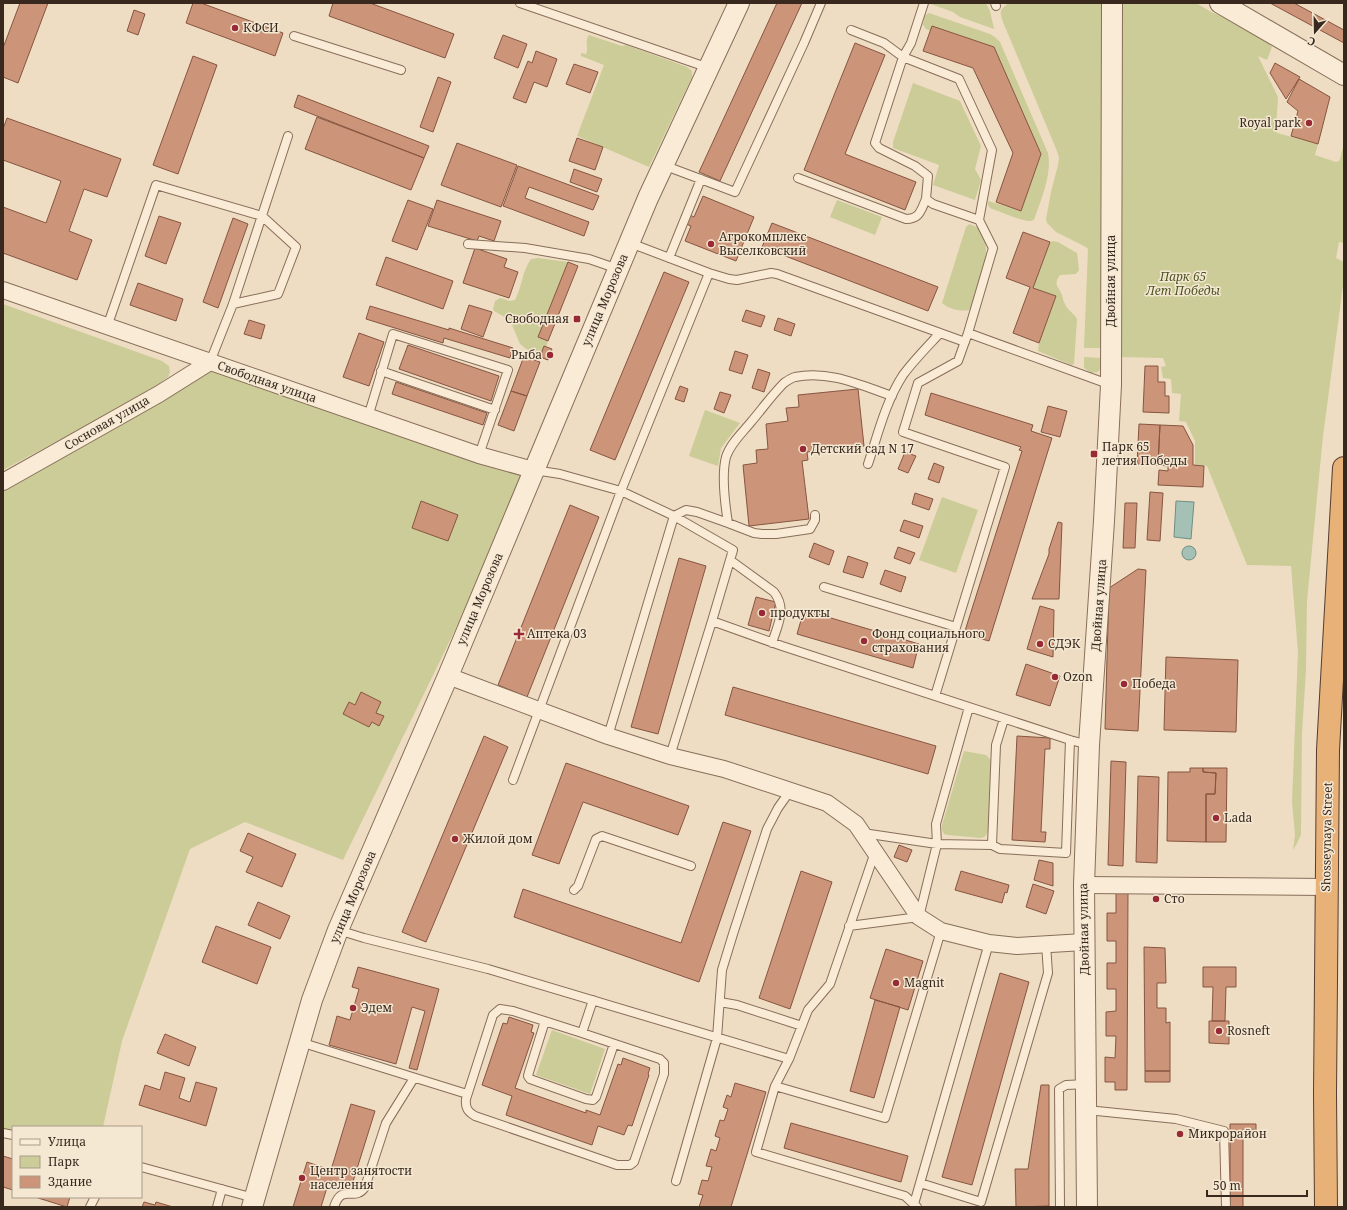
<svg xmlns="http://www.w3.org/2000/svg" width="1347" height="1210" font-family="'Noto Serif',serif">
  <rect width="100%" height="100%" fill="#eeddc3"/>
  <path fill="#cbcc97" d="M928,3H986L990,11L994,29L960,17L953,12Z
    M1008,3H1104L1102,348H1084L1088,249L1086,247L1056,232L1047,223L1046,219L1051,192L1058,165L1059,158L1057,151L1003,22C999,10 1000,11 1008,3Z
    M1119,3H1196L1213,13L1227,18L1267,41L1272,47L1267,60L1258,56L1278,97L1276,130L1277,133L1318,144L1315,155L1336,162L1339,161L1340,159L1344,143V243L1339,242L1336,258L1344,262V278L1323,436L1307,601L1306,670L1302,733L1301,835L1296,845L1293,850L1295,835L1292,802L1298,652L1291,566L1247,565L1207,466L1195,465V441L1186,422L1179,421L1181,394L1172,393L1171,379L1163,378L1161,367L1166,366L1163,358L1119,357Z
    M929,13L990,34L995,37L1000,42L1048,153C1052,174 1042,197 1035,217C1034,220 1034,220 1030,221C1024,222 998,211 990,208L988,205V201L1021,211L1041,154L994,47L932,26L931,31L926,29L923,25L925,15Z
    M589,35L622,46L626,45L687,67L692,71V77L649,167L577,136L604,65L581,56V53L586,54C589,48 584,41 589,35Z
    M913,83L960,101L981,146L975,169L981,180L975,200L933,185L939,165L893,148V142Z
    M837,200L882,217L875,235L830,217Z
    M969,224C1002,232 978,287 971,307L969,310C960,312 949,309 942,303L966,227Z
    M1053,241L1058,242L1077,253L1079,270L1076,274L1060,275C1053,285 1058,285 1062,295C1063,298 1063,301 1065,304C1067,310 1074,313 1077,319L1074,364L1071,365L1038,351L1039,343L1056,296L1033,288L1050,242Z
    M538,258L568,262L538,337L548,341L546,347L544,346L541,354L526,349L520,344L510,320L494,311L493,309L495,301L500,298L510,301L515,300C522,287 522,271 531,259Z
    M3,304L162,361L169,366L170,372L168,377L145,394L3,470Z
    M1084,357L1102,358L1101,368L1098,372L1091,373L1084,368Z
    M210,362L533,470L343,860L245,822L190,849L122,1041L103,1127H13V1133L3,1132V482Z
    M705,410L740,423L721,448L718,466L689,456Z
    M942,497L978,510L956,573L919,560Z
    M964,751L986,755L991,760L988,830C987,834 986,837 981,838L948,835L944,834L942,830V825Z
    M552,1030L605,1049L590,1094L536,1075Z"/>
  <path fill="#a5c1b6" stroke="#6c8f83" d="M1176,501L1194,502L1191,539L1174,537Z
    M1182 553a7 7 0 1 1 14 0a7 7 0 1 1-14 0Z"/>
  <path fill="#cc9479" stroke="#875540" d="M20,3H48L18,83L3,77V48Z
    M193,3H201L283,33L275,56L186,23Z
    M333,3H370L454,34L445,58L329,16Z
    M777,3H802L720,181L699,172Z
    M1270,3H1294L1344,30V43Z
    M134,10L145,14L138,35L127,31Z
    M932,26L994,47L1041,154L1021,211L996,202L1013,153L973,68L923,51Z
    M503,35L527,44L518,68L494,58Z
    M855,43L885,55L845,154L916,182L905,210L804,170Z
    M536,51L557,59L547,87L534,82L526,103L513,98L528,61L532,63Z
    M193,56L217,65L178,174L153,165Z
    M1275,63L1300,77L1286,99L1270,73Z
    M574,64L598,72L590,93L566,84Z
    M438,77L451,82L433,132L420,127Z
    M1299,79L1330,97L1318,144L1291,136L1298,111L1287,102Z
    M298,95L429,146L424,158L294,107Z
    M317,117L424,158L411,190L305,149Z
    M7,118L121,159L107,197L84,189L69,231L92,240L77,280L3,253V207L46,223L61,181L3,160V129Z
    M577,138L603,147L595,170L569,161Z
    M457,143L517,165L501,207L441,185Z
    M518,166L599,196L593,210L529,187L525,198L589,222L584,236L503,206Z
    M574,169L602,179L597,192L570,182Z
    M703,196L754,217L736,261L685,241L691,226L686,224L690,215L694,217Z
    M408,200L433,209L417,250L392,241Z
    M437,200L501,221L494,241L479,236L477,241L428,226Z
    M159,216L181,223L166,264L145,256Z
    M233,218L248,224L218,308L203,302Z
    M772,223L938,287L928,311L762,247Z
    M1023,232L1050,242L1033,288L1056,296L1039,343L1013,333L1030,287L1006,278Z
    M475,248L507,259L504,267L518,272L509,298L463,283Z
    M386,257L453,281L443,309L376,285Z
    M568,262L578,266L548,341L538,337Z
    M664,272L689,282L615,460L590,450Z
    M138,283L183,299L176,321L130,305Z
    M469,305L492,312L483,337L461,329Z
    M370,306L449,330V328L513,348L510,358L444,338L443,343L366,319Z
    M746,310L765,316L761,327L742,321Z
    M778,318L795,324L791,336L774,330Z
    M249,320L265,325L261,339L244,334Z
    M359,333L384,342L369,386L343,377Z
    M408,345L499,376L491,401L399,369Z
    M544,346L552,349L548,360L540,357Z
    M735,351L748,355L742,374L729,370Z
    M524,356L540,362L527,396L511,391Z
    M1145,366H1158V382H1165V396H1169V413L1143,412Z
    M758,369L770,373L764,392L752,388Z
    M396,382L487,413L483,425L392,394Z
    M680,386L688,389L684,402L675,399Z
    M858,389L864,446L807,452L808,460L802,461L809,519L749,526L743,465L757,463L756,450L768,449L766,424L788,421L786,408L799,407L798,395Z
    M511,391L527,396L514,431L498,425Z
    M720,392L731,395L724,413L714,409Z
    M931,393L1033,425L1031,431L1052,438L989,641L964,634L1022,451L1019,450L1021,447L925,415Z
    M1048,406L1067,411L1060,437L1041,432Z
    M1139,424L1160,425L1158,465L1137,464Z
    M1160,425L1183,426L1193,445V465L1204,466L1203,487L1158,485L1159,470L1168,471V466L1158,465Z
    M905,452L916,456L908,473L898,469Z
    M934,463L944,467L939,483L928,479Z
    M1150,492L1163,493L1160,541L1147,540Z
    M915,493L933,499L929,510L912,504Z
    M421,501L458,515L448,541L412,528Z
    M1125,503H1137L1135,548H1123Z
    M570,505L599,517L527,697L498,685Z
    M904,520L923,526L919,538L900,531Z
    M1058,522L1062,523L1059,599H1032L1049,554V549Z
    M814,543L834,551L829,565L809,557Z
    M898,547L915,553L910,564L894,558Z
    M848,556L868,563L863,578L843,572Z
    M679,558L706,566L658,734L631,727Z
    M1138,569L1146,570L1138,731L1105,729L1109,588Z
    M885,570L906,577L901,592L880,584Z
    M756,597L776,602L769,631L748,625Z
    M1040,606L1054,610L1053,657L1027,649Z
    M804,610L919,644L913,668L797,634Z
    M1166,657L1238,660L1236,732L1164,730Z
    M1026,664L1060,676L1050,706L1016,695Z
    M733,687L936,746L928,774L725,715Z
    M361,692L381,702L376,713L384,716L379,726L372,722L369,727L343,714L349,702L355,705Z
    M484,736L508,747L426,942L402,932Z
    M1017,736L1050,738V749H1045L1041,832H1046L1045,842L1012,840Z
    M1111,761L1126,762L1123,866L1108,865Z
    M566,763L689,806L678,835L583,802L559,864L532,855Z
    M1190,768H1203V772L1216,773L1215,794H1206V842L1167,841L1168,772H1190Z
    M1203,768H1227L1226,842H1206V794H1215L1216,773L1203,772Z
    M1138,776L1159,777L1157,863L1136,862Z
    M723,822L751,831L699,982L514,917L523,889L681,943Z
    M248,833L296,854L282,887L246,872L253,857L240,851Z
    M899,845L912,850L907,862L894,857Z
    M1039,860L1053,863V886L1034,880Z
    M801,871L832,882L790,1009L759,998Z
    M961,871L1009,885L1007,893L1005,892L1002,903L955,890Z
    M1033,884L1054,891L1046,914L1026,907Z
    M1116,892H1128L1127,1090H1115V1082H1105V1057L1115,1058L1116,1036H1106V1012L1116,1011V989H1107V963H1116V941H1107V913H1116Z
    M258,902L290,916L280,939L248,925Z
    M216,926L271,947L257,984L202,962Z
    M1144,947L1165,948L1166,983H1157V1008H1166V1023L1170,1022V1071H1145Z
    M886,949L923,961L908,1010L870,998Z
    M358,967L439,989L417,1070L409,1068L425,1011L412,1007L396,1064L329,1045L337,1016L350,1020L359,989L352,987Z
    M1203,967H1236V987H1226L1225,1021H1212L1213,987H1203Z
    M1000,973L1029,982L972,1185L942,1177Z
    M875,1000L900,1007L874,1098L850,1091Z
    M509,1017L533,1025L531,1032L534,1033L515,1088L586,1113V1110L600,1115L618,1064L621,1065L623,1058L650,1068L648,1074L649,1075L632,1126L628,1125L624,1135L598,1126L592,1145L506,1115L512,1096L482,1085L503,1023L507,1024Z
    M1209,1021H1229V1044L1209,1043Z
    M165,1034L196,1047L189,1066L157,1053Z
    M1145,1071H1170V1082H1145Z
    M165,1072L185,1078L179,1098L190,1102L196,1082L217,1088L206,1126L139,1105L145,1085L160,1090Z
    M735,1083L766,1092L731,1207H699L703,1195L698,1194L702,1180L708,1181L712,1167L706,1166L711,1149L716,1151L720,1138L715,1136L720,1120L724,1121L728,1109L723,1107L727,1095L731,1097Z
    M1041,1085H1049V1206L1016,1207L1015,1169H1028Z
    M351,1104L375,1111L351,1188L329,1181L321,1207H293L307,1162L331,1170Z
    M791,1123L908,1156L901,1182L784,1148Z
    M1230,1124H1256V1130H1243V1207H1230Z
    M3,1156L13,1159V1190L3,1187Z
    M35,1197H70L67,1207Z
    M144,1202L155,1205L156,1202L173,1207H142Z"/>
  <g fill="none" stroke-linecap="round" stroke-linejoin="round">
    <g stroke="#886e5a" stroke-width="10">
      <path id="service" d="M520,3L709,68
        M924,3L911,43L903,57L959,79L992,150L979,220L993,248L968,333
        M995,3L996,6
        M851,30L884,43L903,57L875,143L879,148L915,166L928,176L926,199L933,204L979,220
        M294,36L401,70
        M663,165L735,192L804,43L821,3
        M798,178L906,219C920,219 921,210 926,199
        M630,243L709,273L729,279L737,280L771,273L777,274L965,342
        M468,244L525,248L589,259L618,269
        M669,258L701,179
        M107,327L156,185L262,216L296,247L278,294L233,304
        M210,362L233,304L288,136
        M381,371L495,410
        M368,417L393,334L508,370L479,455
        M868,464C878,434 886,401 903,375C914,360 928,346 940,333
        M534,470L560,474L621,491L674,516L733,550L712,621L670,756
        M728,523L754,533L762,534H776L810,529L815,520V515
        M730,560L774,592C787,609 778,624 772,643
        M824,587L956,627
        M712,621L782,646L1070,740L1089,745
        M935,696L1005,467L903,432L918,383L958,361L968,333L1111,385
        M608,736L674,516L686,510L697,512L728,523C725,504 721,476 726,457C730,444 742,433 751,422C762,409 772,395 784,383C787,381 791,378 795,377C829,370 860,385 892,396
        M513,780L621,491L709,273
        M863,833L937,844L992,845L1000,849L1066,853L1070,740
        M992,845L996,745L1004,719
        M875,852L830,984L808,1010L789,1059L775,1086L756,1152L905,1196L917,1207
        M574,890L578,886L596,839L602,836L691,866
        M849,926L919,917L937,844L936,824L969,707
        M338,930L364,938L488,969L789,1059
        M720,1002L737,1005L802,1026
        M545,1021L529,1072L528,1076L530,1079L586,1099L593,1100L596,1097L614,1044
        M582,1033L513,1011L500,1009L493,1015L466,1099C465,1108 468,1112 475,1116L617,1165H630L634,1162L664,1074V1063L660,1059L582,1033L593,1000
        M300,1042L467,1094
        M775,1086L885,1118L941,931
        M1087,1110L1176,1119L1224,1131L1226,1207
        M3,1133L13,1135
        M141,1167L254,1198
        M676,1181L717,1038L722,970L733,934L767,829L778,808L790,791
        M920,1183L981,1202L1048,973L1046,944
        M914,1204L989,943
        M90,1207L95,1197
        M217,1207L222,1189
        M334,1207C342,1182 355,1203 365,1187L386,1123L414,1078
        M1060,1207L1059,1089L1066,1085L1087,1084"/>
    </g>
    <g stroke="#886e5a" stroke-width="18">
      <path id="minor" d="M3,290L479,455L533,470
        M3,482L159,394L210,362
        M448,676L608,736L670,756L724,769L827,803L856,824L919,917L941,931L989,943L1017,946L1084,942
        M1084,885L1326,887"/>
    </g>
    <g stroke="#886e5a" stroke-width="22">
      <path id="tertiary" d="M1220,3L1344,75
        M252,1207L312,1000L338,930L448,676L648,198L739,3
        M1087,1207L1084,885L1089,745L1104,521L1111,385L1112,3"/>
    </g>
    <g stroke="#563d2e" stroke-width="24">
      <path id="trunk" d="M1326,1207L1325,1094L1328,750L1344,468"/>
    </g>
    <use href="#service" stroke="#f9ebd6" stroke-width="8"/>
    <use href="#minor" stroke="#f9ebd6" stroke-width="16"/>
    <use href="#tertiary" stroke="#f9ebd6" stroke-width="20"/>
    <use href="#trunk" stroke="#e7b178" stroke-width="22"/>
  </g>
  <g fill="#972a35" stroke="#f5e8d2" stroke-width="1.5">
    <circle cx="235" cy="28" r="4"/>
    <circle cx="1309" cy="123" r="4"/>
    <circle cx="711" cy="244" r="4"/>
    <rect x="573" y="315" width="8" height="8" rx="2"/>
    <circle cx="550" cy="355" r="4"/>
    <circle cx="803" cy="449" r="4"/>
    <rect x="1090" y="450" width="8" height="8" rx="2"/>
    <circle cx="762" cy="613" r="4"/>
    <path d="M517 628h4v4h4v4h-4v4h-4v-4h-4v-4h4z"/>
    <circle cx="864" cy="641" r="4"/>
    <circle cx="1040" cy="644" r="4"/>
    <circle cx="1055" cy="677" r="4"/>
    <circle cx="1124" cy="684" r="4"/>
    <circle cx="1216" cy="818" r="4"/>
    <circle cx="455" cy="839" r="4"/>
    <circle cx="1156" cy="899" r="4"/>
    <circle cx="896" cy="983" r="4"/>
    <circle cx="353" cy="1008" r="4"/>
    <circle cx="1219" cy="1031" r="4"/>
    <circle cx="1180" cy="1134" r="4"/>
    <circle cx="302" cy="1178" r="4"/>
  </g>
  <g text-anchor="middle" stroke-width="3" stroke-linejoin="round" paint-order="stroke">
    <g font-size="12" fill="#38281e" stroke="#f5e8d2" text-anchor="start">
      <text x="243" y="32">КФСИ</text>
      <text x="1301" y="127" text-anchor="end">Royal park</text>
      <text x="719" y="241">Агрокомплекс<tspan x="719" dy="14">Выселковский</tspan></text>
      <text x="569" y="323" text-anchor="end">Свободная</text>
      <text x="542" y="359" text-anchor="end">Рыба</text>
      <text x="1102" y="451">Парк 65<tspan x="1102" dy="14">летия Победы</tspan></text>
      <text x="811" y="453">Детский сад N 17</text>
      <text x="770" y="617">продукты</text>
      <text x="527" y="638">Аптека 03</text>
      <text x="872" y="638">Фонд социального<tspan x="872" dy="14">страхования</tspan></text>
      <text x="1048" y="648">СДЭК</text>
      <text x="1063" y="681">Ozon</text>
      <text x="1132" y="688">Победа</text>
      <text x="1224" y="822">Lada</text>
      <text x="463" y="843">Жилой дом</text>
      <text x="1164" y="903">Сто</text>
      <text x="904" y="987">Magnit</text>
      <text x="361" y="1012">Эдем</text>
      <text x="1227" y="1035">Rosneft</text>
      <text x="1188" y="1138">Микрорайон</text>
      <text x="310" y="1175">Центр занятости<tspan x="310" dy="14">населения</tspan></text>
    </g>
    <g font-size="12" font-style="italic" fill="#4d5424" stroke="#f5e8d2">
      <text x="1183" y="281">Парк 65<tspan x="1183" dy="14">Лет Победы</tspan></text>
    </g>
    <g font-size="12" fill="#38281e" stroke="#f5e8d2">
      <text transform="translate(1111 281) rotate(-90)" y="4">Двойная улица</text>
      <text transform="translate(605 300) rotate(-67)" y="4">улица Морозова</text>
      <text transform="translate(267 382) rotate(19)" y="4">Свободная улица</text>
      <text transform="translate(107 423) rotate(-30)" y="4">Сосновая улица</text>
      <text transform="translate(480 599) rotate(-67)" y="4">улица Морозова</text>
      <text transform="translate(1099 605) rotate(-86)" y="4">Двойная улица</text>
      <text transform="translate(1327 837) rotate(-89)" y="4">Shosseynaya Street</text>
      <text transform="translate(353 897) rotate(-67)" y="4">улица Морозова</text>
      <text transform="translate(1084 929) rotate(-91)" y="4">Двойная улица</text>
    </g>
  </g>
  <rect width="1347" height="1210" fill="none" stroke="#38281e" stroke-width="8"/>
  <rect x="12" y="1126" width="130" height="72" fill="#f5e8d2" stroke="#a99b8a"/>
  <rect x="20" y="1139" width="20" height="6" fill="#f9ebd6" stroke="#a99b8a"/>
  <text x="48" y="1146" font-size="12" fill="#38281e">Улица</text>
  <rect x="20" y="1156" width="20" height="12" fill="#cbcc97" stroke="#a99b8a"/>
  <text x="48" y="1166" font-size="12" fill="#38281e">Парк</text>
  <rect x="20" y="1176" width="20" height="12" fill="#cc9479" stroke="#a99b8a"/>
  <text x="48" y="1186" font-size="12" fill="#38281e">Здание</text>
  <g transform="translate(1315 32) rotate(200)" stroke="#f5e8d2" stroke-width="3" paint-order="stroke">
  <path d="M0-3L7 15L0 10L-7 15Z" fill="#38281e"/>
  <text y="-6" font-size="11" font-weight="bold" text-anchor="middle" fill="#38281e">С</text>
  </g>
  <path d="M1207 1190v6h100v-6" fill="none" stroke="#38281e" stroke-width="2"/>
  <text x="1213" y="1190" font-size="12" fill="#38281e" stroke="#f5e8d2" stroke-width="3" paint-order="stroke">50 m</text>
</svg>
